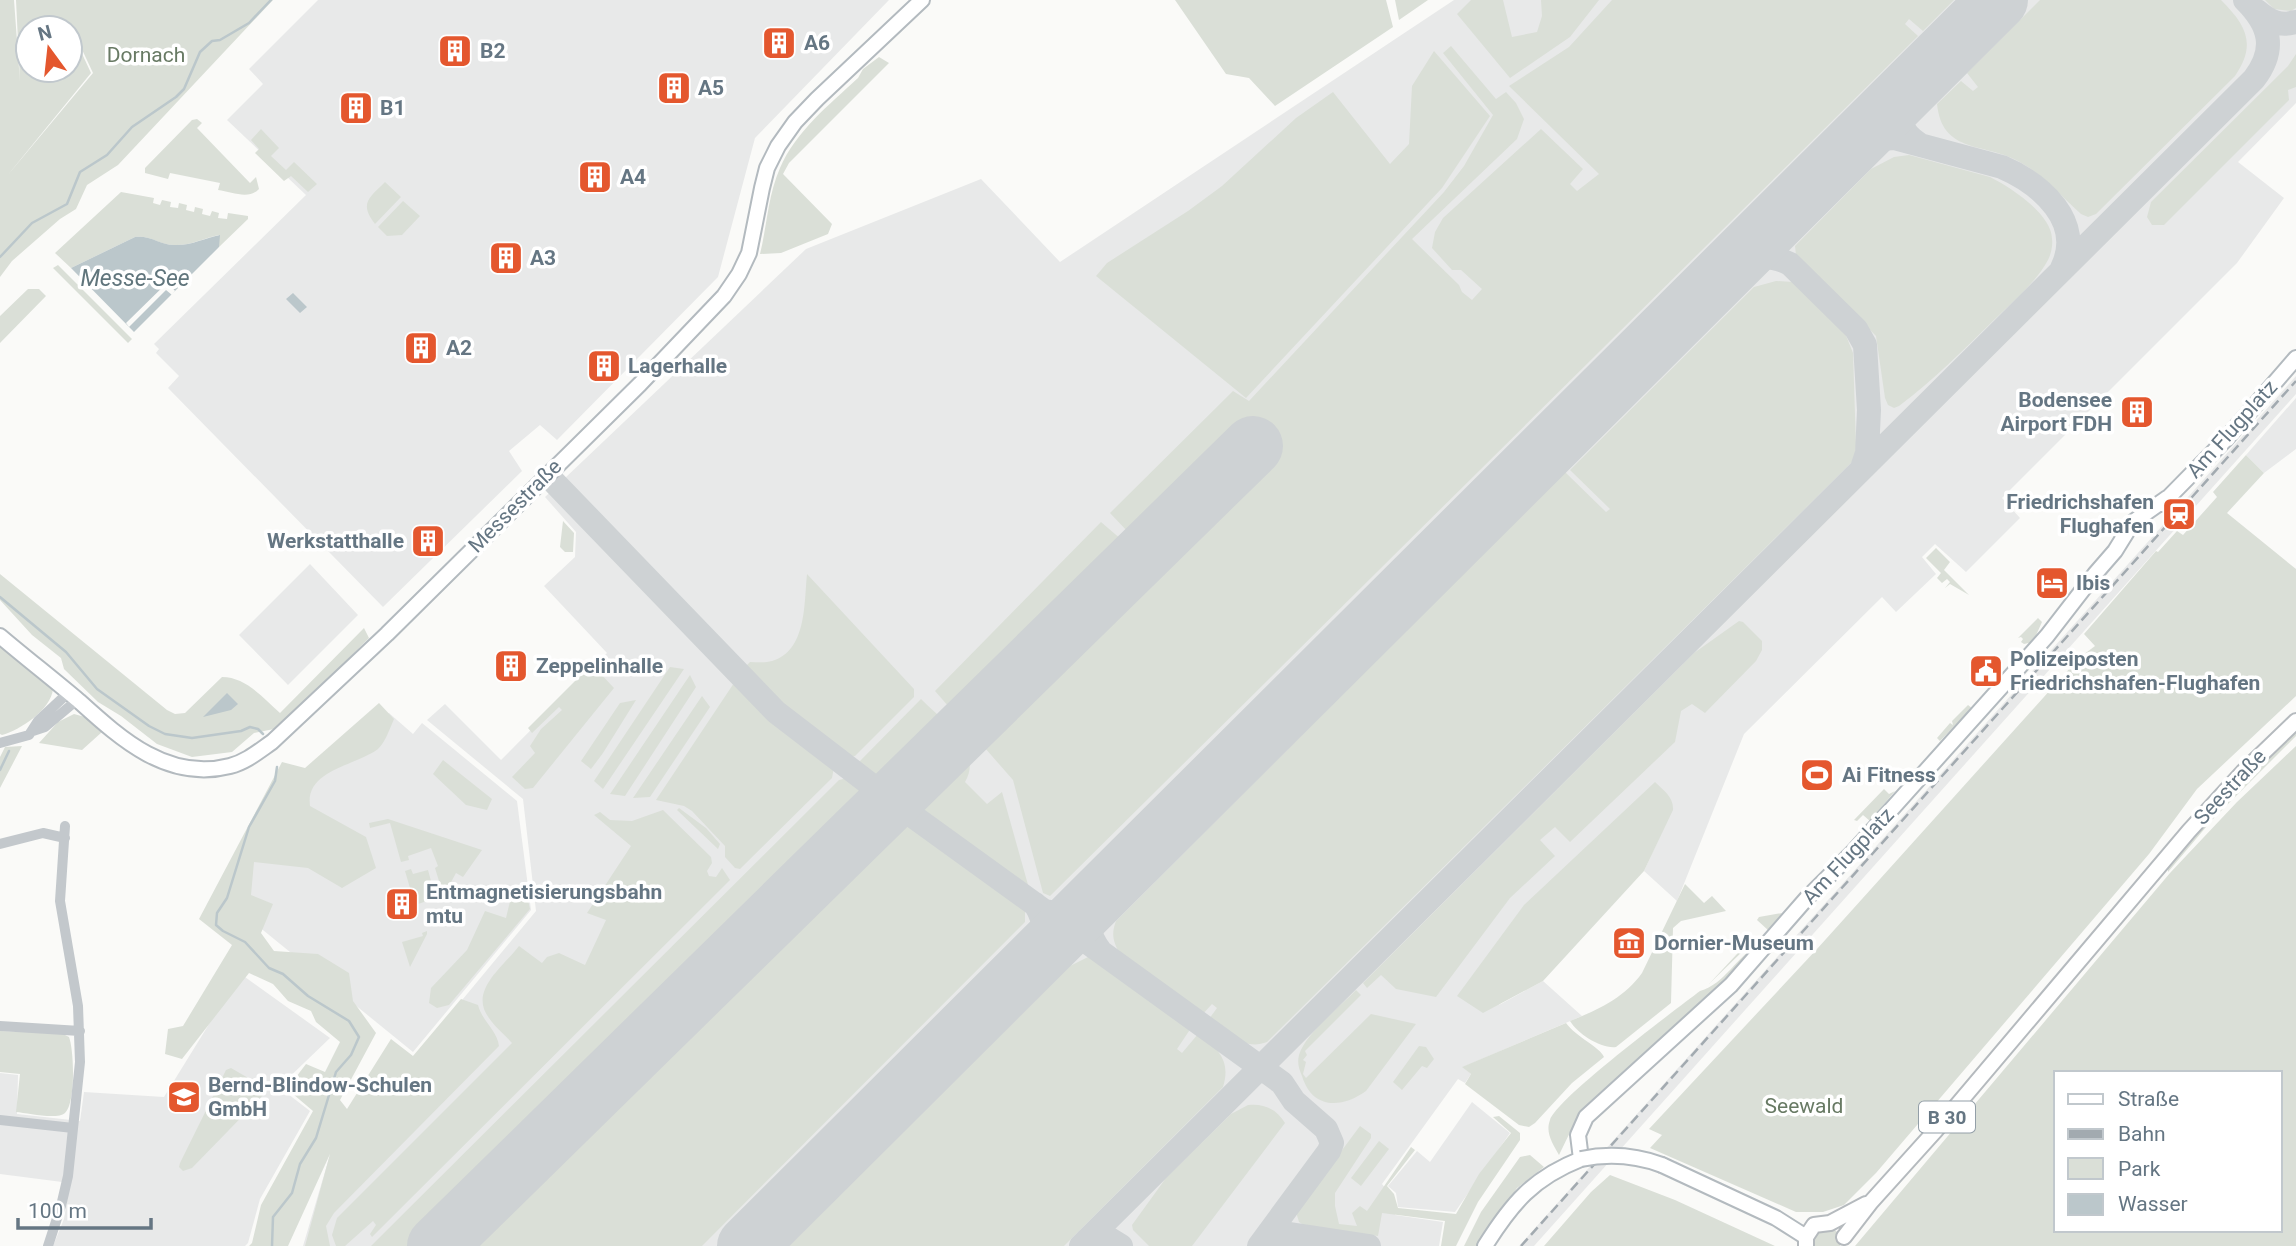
<svg xmlns="http://www.w3.org/2000/svg" width="2296" height="1246" font-family="Roboto,sans-serif">
  <rect width="100%" height="100%" fill="#fafaf8"/>
  <path fill="#e8e9e9" d="M318,0H889L755,138L718,277L557,440L540,425L509,451L522,471L383,607L168,388L179,376L156,353L159,349L154,344L306,195L227,120L263,84L249,69Z
    M1454,0H2296V103L2238,162L2284,198L2237,263L2002,498L2020,518L1966,572L1935,544L1922,557L1936,574L1896,612L1882,597L1744,734L1677,901L1644,871L1672,810L1499,1005L1543,981L1582,1016L1463,1067L1471,1074L1465,1083L1458,1079L1382,1184L1394,1199L1395,1215L1443,1222L1439,1246H303L340,1121L414,1058L536,911L523,799L427,720L445,704L501,760L607,653L544,586L575,557L576,532L545,497L806,249L981,179L1060,262Z
    M2296,376V394L1534,1246H1519Z
    M2296,398V449L2264,473L2246,455Z
    M310,564L358,615L288,685L239,635Z
    M389,713L413,734L422,723L517,801L531,910L413,1052L242,913L253,856L312,775Z
    M245,977L330,1038L279,1087L310,1111L260,1199L248,1243L245,1246H53L64,1219L70,1183L0,1174V1073L18,1075L17,1114L80,1121L84,1092L164,1097L219,1008Z
    M1472,1102L1510,1133L1455,1212L1398,1207L1396,1193L1388,1186L1417,1151L1430,1162Z"/>
  <path fill="#dadfd7" fill-rule="evenodd" d="M0,0H14L20,82L16,0H273L118,165L87,185L76,209L60,219L12,261L0,277ZM28,28H70V46L78,41L93,73L7,176L91,73L77,43L70,48V70H28Z
    M1175,0H1386L1393,27L1275,106L1249,78L1226,74Z
    M1395,0H1428L1399,20Z
    M1471,0H1503L1512,37L1537,32L1542,16L1541,0H1599L1570,37L1510,78L1457,14Z
    M1612,0H1954L1923,31L1909,19L1905,24L1918,36L1050,896L1043,893L1013,780L935,691L1101,522L1143,558L1147,552L1110,513L1233,391L1249,401L1444,192L1464,166L1493,115L1443,53L1451,46L1496,99L1506,92L1516,103L1524,119L1517,139L1412,239L1459,285L1462,292L1472,300L1482,289L1461,270H1452L1432,248L1435,232L1443,218L1541,129L1583,169L1570,184L1577,191L1599,174L1509,86L1569,47Z
    M2040,0H2221C2246,25 2257,44 2235,76L2096,214L2088,217L2081,214C2059,194 2041,172 2014,159C1980,143 1942,152 1937,104L1961,81L1973,91L1978,87L1967,73Z
    M2265,0H2296V8L2291,11L2274,9Z
    M1434,51L1490,116L1442,188L1246,398L1096,276L1107,263L1188,211L1222,186L1296,118L1333,92L1390,164L1409,144L1412,86Z
    M2296,54V87L2288,90L2289,100L2164,225H2152L2147,217L2151,202L2288,66Z
    M879,57L889,63L789,163L783,174L832,224L828,234L781,253L760,254C767,226 768,195 780,168C796,131 829,105 858,78L863,69Z
    M197,119L202,123L197,128L250,183L256,177L259,189C249,200 232,192 218,190L220,183L170,173L168,179L145,173V168L192,120Z
    M261,129L279,148L271,156L286,170L294,162L317,184L308,192L291,176L284,181L255,153L259,149L251,140Z
    M1909,155L1990,177C2010,187 2052,214 2052,239C2053,245 2051,254 2048,260C2037,281 2012,303 1994,320C1963,350 1934,380 1899,406L1894,408L1888,405L1885,398L1876,336L1796,255L1795,246L1871,169L1894,157Z
    M385,182L401,197L375,224C359,203 369,198 385,182Z
    M121,192L154,198L153,203L160,205L162,200L171,202L170,207L178,208L179,203L187,205L186,210L194,212L195,207L203,209L202,214L210,216L212,211L219,213L218,218L227,219L228,213L248,216V219L219,247V235C204,238 190,246 174,245C160,245 150,235 135,237L71,268L55,253Z
    M403,201L420,216L402,235L387,236L378,227Z
    M58,265L132,339L128,343L53,268Z
    M1776,281L1793,282L1845,333L1853,353L1856,446L1854,460L1267,1042C1244,1051 1227,1033 1209,1019L1217,1008L1212,1004L1202,1015L1120,954C1113,942 1111,934 1116,921L1565,472L1606,512L1610,509L1570,470L1754,287Z
    M28,289H39L46,296L0,343V316Z
    M2246,455L2264,473L2227,513L2296,569V696L2197,789L2149,854L1876,1173L1844,1205L1823,1212H1796L1650,1148L1662,1135L1649,1129L1817,949L2079,658L2095,646L2084,634L2156,551L2158,552L2177,531L2183,535L2217,497L2213,492Z
    M563,521L574,533L573,552H565L560,547Z
    M1936,548L1950,562L1944,570L1969,595L1950,584L1945,588L1950,582L1947,579L1942,583L1937,578L1941,573L1926,558Z
    M0,574L167,710L175,714L185,713L222,677C246,677 263,698 280,713L364,628L369,638L279,728L254,733L232,752L192,757L157,744L121,716L98,702L64,669L61,658L32,635L0,600Z
    M807,574L914,689V697L855,756L843,758C806,732 773,703 741,671L750,662C757,662 765,663 772,661C807,651 804,603 807,574Z
    M2038,618L2042,622L2033,642L2024,644L2021,642L2023,639L2021,637L2018,638Z
    M1739,621L1743,622L1762,641V650L1756,661L1705,713L1692,704L1681,711L1675,742L1570,842L1555,827L1540,840L1555,856L1510,898L1436,997L1396,989L1381,975L1367,988L1363,983L1682,665L1694,653Z
    M0,641L53,689C51,710 20,730 2,735L0,734Z
    M670,667L684,669L603,789L594,781Z
    M588,668L598,671L614,688L533,788L525,789L512,777L535,753L530,746L541,729L562,710L559,707L532,733L528,728Z
    M690,675L696,687L625,796L610,794Z
    M736,680L772,715L831,761L834,767L832,778L740,869L735,868L725,857V846L692,811L684,806L656,800Z
    M702,696L710,707L650,797L633,798Z
    M921,699C942,720 984,750 965,782L987,804L1002,792L1030,892L859,768L860,761Z
    M636,700L603,753L591,769L581,761L620,703Z
    M379,703L394,719C390,728 385,743 378,749C355,766 305,770 310,806L366,837L376,868L342,888L308,868L254,862L251,895L273,904L261,933L274,951L318,954L349,973L353,1001L376,1033L340,1100L347,1109L391,1039L413,1056L461,999L478,1005C482,1021 497,1030 499,1046L334,1213L326,1226L330,1246H305L330,1154L288,1246H249L252,1243L261,1205L313,1111L287,1089L306,1064L325,1072L340,1042L316,1022L311,1011L288,1001L273,984L249,973L182,1059L165,1054L168,1029L183,1026L232,945L199,919L282,762L305,768Z
    M1968,705L1973,709L1963,717L1940,741L1937,738L1950,723L1953,725L1952,721Z
    M74,714L85,717L102,732L82,750L39,743L58,722Z
    M2296,728V736L2212,820L2168,872V865L2219,806Z
    M22,746L0,788V757L5,747Z
    M2296,746V1246H1855L2170,873L2237,802ZM2056,1073H2280V1230H2056Z
    M443,760L492,799L487,810L466,805L433,774Z
    M851,777L1025,906V922L702,1246H371L839,780Z
    M1655,782C1663,790 1674,797 1673,810L1644,871L1543,981L1483,1013L1457,996L1524,905Z
    M1884,789L1889,794L1895,791L1870,821L1863,815L1857,821L1854,820Z
    M679,808L706,828L720,844L718,849L677,810Z
    M663,810L711,857L712,863L707,871L709,876L716,877L722,868L730,880L372,1237L370,1234L376,1225L373,1221L345,1246H336L332,1235L337,1218L512,1043C505,1035 495,1027 489,1018C468,991 504,966 519,946L542,963L547,957L559,953L585,965L606,920L587,913L631,846L594,815L600,812L610,820L632,821Z
    M388,819L482,850L463,877L456,873L450,884L456,889L453,895L442,891L435,868L438,866L431,848L408,856L409,860L401,862L390,823L370,828L369,823Z
    M411,869L413,874L428,870L434,892L433,899L415,905L405,871Z
    M1685,884L1704,903L1712,896L1726,911L1681,921L1673,928L1671,1003L1616,1047C1601,1049 1578,1034 1570,1021C1598,1010 1624,998 1642,973Z
    M525,886L530,909L449,1005L437,1008L429,1003L431,988L467,950L485,911L506,918L512,893Z
    M1782,913L1769,931L1757,920L1759,917Z
    M427,931V934L410,967L402,942L423,936L422,933Z
    M1757,936L1761,939L1747,947L1709,984L1750,940Z
    M1759,944L1717,992L1587,1108L1576,1120L1559,1155C1553,1144 1545,1133 1550,1120C1557,1098 1675,1010 1700,991C1725,984 1737,956 1759,944Z
    M1088,957L1102,962L1191,1028L1177,1049L1182,1053L1198,1034C1219,1049 1231,1061 1223,1087L1064,1246H789L1070,966Z
    M1356,990L1361,995L1305,1051L1307,1055L1303,1060L1306,1062L1303,1074L1306,1078L1371,1014L1416,1024L1366,1091C1341,1109 1312,1109 1302,1076C1299,1069 1297,1063 1299,1055C1305,1034 1340,1007 1356,990Z
    M1566,1023C1576,1037 1600,1047 1604,1057L1572,1083L1535,1123L1529,1127L1519,1125L1465,1084L1471,1074L1462,1067Z
    M0,1031L61,1033L69,1037C74,1050 76,1103 65,1113C57,1120 27,1113 16,1112L20,1074L0,1072Z
    M1419,1046L1426,1047L1434,1059L1427,1068L1422,1066L1402,1090L1393,1082Z
    M231,1068L262,1086L265,1093L192,1168L183,1171L179,1167L180,1163L226,1070Z
    M1248,1105C1263,1103 1277,1109 1285,1123L1192,1246H1149L1133,1230L1132,1225L1166,1178L1231,1114Z
    M1499,1116L1520,1133V1140L1478,1202L1456,1246H1441L1445,1221L1382,1213L1378,1236L1305,1226L1299,1222L1296,1212L1360,1126L1371,1134V1138L1335,1193V1206L1339,1224L1357,1226L1352,1213L1360,1206L1367,1211L1411,1147L1415,1150L1387,1186L1394,1194L1398,1208L1456,1214L1479,1174L1511,1133L1493,1117Z
    M1379,1141L1389,1149L1361,1186L1351,1178Z
    M1530,1155L1544,1167L1517,1188L1479,1246H1464L1481,1212L1520,1157Z
    M1610,1175L1675,1200L1775,1246H1544L1591,1192Z
    M1834,1229L1840,1235V1246H1812L1811,1242L1820,1231Z"/>
  <path fill="#bbc7cb" d="M220,235L219,247L134,332L71,268L135,237C150,235 161,245 174,245C190,246 205,238 220,235Z
    M293,293L307,307L300,313L286,299Z
    M227,693L238,704L231,710L203,717Z"/>
  <path fill="#fafaf8" d="M175,275L178,278L171,286L175,291L172,295L166,290L129,327L126,323Z"/>
  <g fill="none" stroke-linecap="round" stroke-linejoin="round">
    <path stroke="#bbc7cb" stroke-width="2.5" d="M0,257L32,223L67,204L80,172L107,155L132,127L176,97L184,89L200,52L212,41L220,40L249,23L271,0
      M0,597L66,652L97,689L149,726L165,734L192,738L241,731L250,727L258,729L263,734
      M0,770L9,751
      M272,1246L273,1217L292,1193L300,1164L316,1138L336,1072L351,1055L359,1037L349,1021L308,996L283,974L269,968L245,942L223,931L216,925L217,913L227,898L249,827L275,781L277,767"/>
    <path stroke="#ced2d4" stroke-width="24" d="M2257,11C2269,21 2280,27 2295,22
      M1905,93C1895,114 1899,131 1919,144
      M1845,153L1867,140L1894,138L2002,167C2041,184 2085,222 2062,268
      M1726,271C1747,256 1767,252 1790,264L1856,329L1865,345L1869,410L1867,453L1862,468
      M552,480L776,712L892,801L1282,1083L1294,1101L1326,1129L1332,1143L1329,1151L1259,1246
      M1044,911C1071,916 1079,912 1099,895C1087,915 1085,932 1101,952
      M1034,960C1045,939 1048,925 1035,904
      M1265,1238L1277,1234H1290L1369,1246
      M1087,1240L1108,1238L1121,1246
      M749,1246L760,1233
      M1081,1246L2254,79C2277,49 2270,25 2245,0"/>
    <path stroke="#ced2d4" stroke-width="60" d="M437,1246L1253,446
      M747,1246L1998,0"/>
    <g stroke="#b3babf" stroke-width="18">
      <path id="secondary" d="M2162,504L2225,440L2296,358
        M0,636C26,658 53,679 79,701C121,739 168,782 230,766C246,762 259,751 272,742L387,634L640,384L724,296L739,274L749,253L762,188L767,168L778,146L795,122L817,99L922,0
        M1662,1165L1776,1218L1806,1237
        M1485,1246C1512,1203 1533,1178 1581,1159L1578,1135L1586,1117L1731,985L1807,898L1854,851L2047,636L2095,574L2115,551L2133,522L2167,498"/>
    </g>
    <g stroke="#b5babe" stroke-width="18">
      <path id="primary" d="M1844,1237L1871,1202L1936,1130L2189,831L2243,772L2296,721
        M1806,1246V1237L1814,1225L1830,1223L1866,1204"/>
    </g>
    <path stroke="#c3c8cc" stroke-width="10" d="M33,731L45,727L77,700
      M0,743L29,735L38,721L68,693
      M0,844L43,833L65,838
      M0,1026L80,1031
      M0,1120L73,1128
      M48,1246L61,1206L68,1176L80,1062L78,1006L60,901L65,826"/>
    <use href="#secondary" stroke="#fff" stroke-width="14"/>
    <use href="#primary" stroke="#fff" stroke-width="14"/>
    <path stroke="#a2aab0" stroke-width="2.5" stroke-dasharray="10 5" stroke-linecap="butt" d="M1521,1246L2296,381"/>
    <g stroke="#b3babf" stroke-width="18" stroke-linecap="butt">
      <path id="secondary-bridge" d="M1581,1159C1610,1153 1635,1155 1662,1165"/>
    </g>
    <use href="#secondary-bridge" stroke="#fff" stroke-width="14"/>
  </g>
  <defs>
    <g id="building-square" transform="scale(1.75)"><rect x="-9" y="-9" width="18" height="18" rx="4" fill="#e4572e" stroke="#fff"/><path d="M-4-6H4V6H1V3H-1V6H-4ZM-2.5-4.3h1.7v1.8h-1.7ZM.8-4.3h1.7v1.8H.8ZM-2.5-1h1.7V.8h-1.7ZM.8-1h1.7V.8H.8Z" fill="#fff"/></g>
    <g id="station-square" transform="scale(1.75)"><rect x="-9" y="-9" width="18" height="18" rx="4" fill="#e4572e" stroke="#fff"/><path d="M-3-6H3Q5-6 5-4V2Q5 4 3 4L4.5 6H3L1.5 4h-3L-3 6H-4.5L-3 4Q-5 4-5 2V-4Q-5-6-3-6ZM-3.5-4v3h7v-3ZM-3.5 1v1.5H-2V1ZM2 1v1.5H3.5V1Z" fill="#fff"/></g>
    <g id="hotel-square" transform="scale(1.75)"><rect x="-9" y="-9" width="18" height="18" rx="4" fill="#e4572e" stroke="#fff"/><path d="M-6-4.5h1.5V1H6V5H4.5V3h-9V5H-6ZM-4 0a1.8 1.8 0 1 1 3.6 0ZM.5 0V-2.5h3Q6-2.5 6 0Z" fill="#fff"/></g>
    <g id="civic-square" transform="scale(1.75)"><rect x="-9" y="-9" width="18" height="18" rx="4" fill="#e4572e" stroke="#fff"/><path d="M-.6-6.5H3V-4.5H.6V-3L4-1V1h2V6H-6V1h2V-1L-.6-3ZM-1.2 2.5V6h2.4V2.5Z" fill="#fff"/></g>
    <g id="stadium-square" transform="scale(1.75)"><rect x="-9" y="-9" width="18" height="18" rx="4" fill="#e4572e" stroke="#fff"/><path d="M0-5a6.5 5 0 1 0 0 10a6.5 5 0 1 0 0-10ZM-3.5-1.8h7v3.6h-7Z" fill="#fff"/></g>
    <g id="museum-square" transform="scale(1.75)"><rect x="-9" y="-9" width="18" height="18" rx="4" fill="#e4572e" stroke="#fff"/><path d="M0-6L6-3V-2H-6V-3ZM-5-1h2V3h-2ZM-1-1h2V3h-2ZM3-1h2V3H3ZM-6 4H6V6H-6Z" fill="#fff"/></g>
    <g id="university-square" transform="scale(1.75)"><rect x="-9" y="-9" width="18" height="18" rx="4" fill="#e4572e" stroke="#fff"/><path d="M0-5L7-2L0 1L-7-2ZM-4 1L0 2.5L4 1V4Q0 6-4 4Z" fill="#fff"/></g>
  </defs>
  <g fill-rule="evenodd">
    <use href="#building-square" x="779" y="43"/>
    <use href="#building-square" x="455" y="51"/>
    <use href="#building-square" x="674" y="88"/>
    <use href="#building-square" x="356" y="108"/>
    <use href="#building-square" x="595" y="177"/>
    <use href="#building-square" x="506" y="258"/>
    <use href="#building-square" x="421" y="348"/>
    <use href="#building-square" x="604" y="366"/>
    <use href="#building-square" x="2137" y="412"/>
    <use href="#station-square" x="2179" y="514"/>
    <use href="#building-square" x="428" y="541"/>
    <use href="#hotel-square" x="2052" y="583"/>
    <use href="#building-square" x="511" y="666"/>
    <use href="#civic-square" x="1986" y="671"/>
    <use href="#stadium-square" x="1817" y="775"/>
    <use href="#building-square" x="402" y="904"/>
    <use href="#museum-square" x="1629" y="943"/>
    <use href="#university-square" x="184" y="1097"/>
  </g>
  <g text-anchor="middle" stroke-width="7" stroke-linejoin="round" paint-order="stroke">
    <rect fill="#fff" stroke="#939fa8" stroke-width="2" x="1919" y="1101.5" width="56" height="31" rx="5"/>
    <g font-size="19" font-weight="bold" fill="#657683">
      <text x="1947" y="1124">B 30</text>
    </g>
    <g font-size="21" font-weight="bold" fill="#657683" stroke="#fff" text-anchor="start">
      <text x="804" y="50">A6</text>
      <text x="480" y="58">B2</text>
      <text x="698" y="95">A5</text>
      <text x="380" y="115">B1</text>
      <text x="620" y="184">A4</text>
      <text x="530" y="265">A3</text>
      <text x="446" y="355">A2</text>
      <text x="628" y="373">Lagerhalle</text>
      <text x="2112" y="407" text-anchor="end">Bodensee<tspan x="2112" dy="24">Airport FDH</tspan></text>
      <text x="2154" y="509" text-anchor="end">Friedrichshafen<tspan x="2154" dy="24">Flughafen</tspan></text>
      <text x="404" y="548" text-anchor="end">Werkstatthalle</text>
      <text x="2076" y="590">Ibis</text>
      <text x="2010" y="666">Polizeiposten<tspan x="2010" dy="24">Friedrichshafen-Flughafen</tspan></text>
      <text x="536" y="673">Zeppelinhalle</text>
      <text x="1842" y="782">Ai Fitness</text>
      <text x="426" y="899">Entmagnetisierungsbahn<tspan x="426" dy="24">mtu</tspan></text>
      <text x="1654" y="950">Dornier-Museum</text>
      <text x="208" y="1092">Bernd-Blindow-Schulen<tspan x="208" dy="24">GmbH</tspan></text>
    </g>
    <g font-size="21" fill="#687a64" stroke="#fff">
      <text x="146" y="62">Dornach</text>
      <text x="1804" y="1113">Seewald</text>
    </g>
    <g font-size="21" fill="#657683" stroke="#fff">
      <text transform="translate(2232 429) rotate(-48)" y="7">Am Flugplatz</text>
      <text transform="translate(515 506) rotate(-45)" y="7">Messestraße</text>
      <text transform="translate(2230 787) rotate(-47)" y="7">Seestraße</text>
      <text transform="translate(1848 856) rotate(-47)" y="7">Am Flugplatz</text>
    </g>
    <g font-size="23" font-style="italic" fill="#60757c" stroke="#fff">
      <text x="135" y="286">Messe-See</text>
    </g>
  </g>
  <rect x="2054" y="1071" width="228" height="161" fill="#ffffff" stroke="#c1c8cd" stroke-width="2"/>
  <rect x="2068" y="1094" width="35" height="10" fill="#ffffff" stroke="#c1c8cd" stroke-width="2"/>
  <text x="2118" y="1106" font-size="21" fill="#657683">Straße</text>
  <rect x="2068" y="1129" width="35" height="10" fill="#a2aab0" stroke="#c1c8cd" stroke-width="2"/>
  <text x="2118" y="1141" font-size="21" fill="#657683">Bahn</text>
  <rect x="2068" y="1158" width="35" height="21" fill="#dadfd7" stroke="#c1c8cd" stroke-width="2"/>
  <text x="2118" y="1176" font-size="21" fill="#657683">Park</text>
  <rect x="2068" y="1194" width="35" height="21" fill="#bbc7cb" stroke="#c1c8cd" stroke-width="2"/>
  <text x="2118" y="1211" font-size="21" fill="#657683">Wasser</text>
  <g transform="translate(49 49) rotate(345)"><circle r="33" fill="#ffffff" stroke="#c1c8cd" stroke-width="2"/>
  <path d="M0-5L12 26L0 18L-12 26Z" fill="#e4572e"/>
  <text y="-10" font-size="19" font-weight="bold" text-anchor="middle" fill="#657683">N</text>
  </g>
  <path d="M18 1218v10h133v-10" fill="none" stroke="#657683" stroke-width="3.5"/>
  <text x="28" y="1218" font-size="21" fill="#657683" stroke="#ffffff" stroke-width="5" paint-order="stroke">100 m</text>
</svg>
